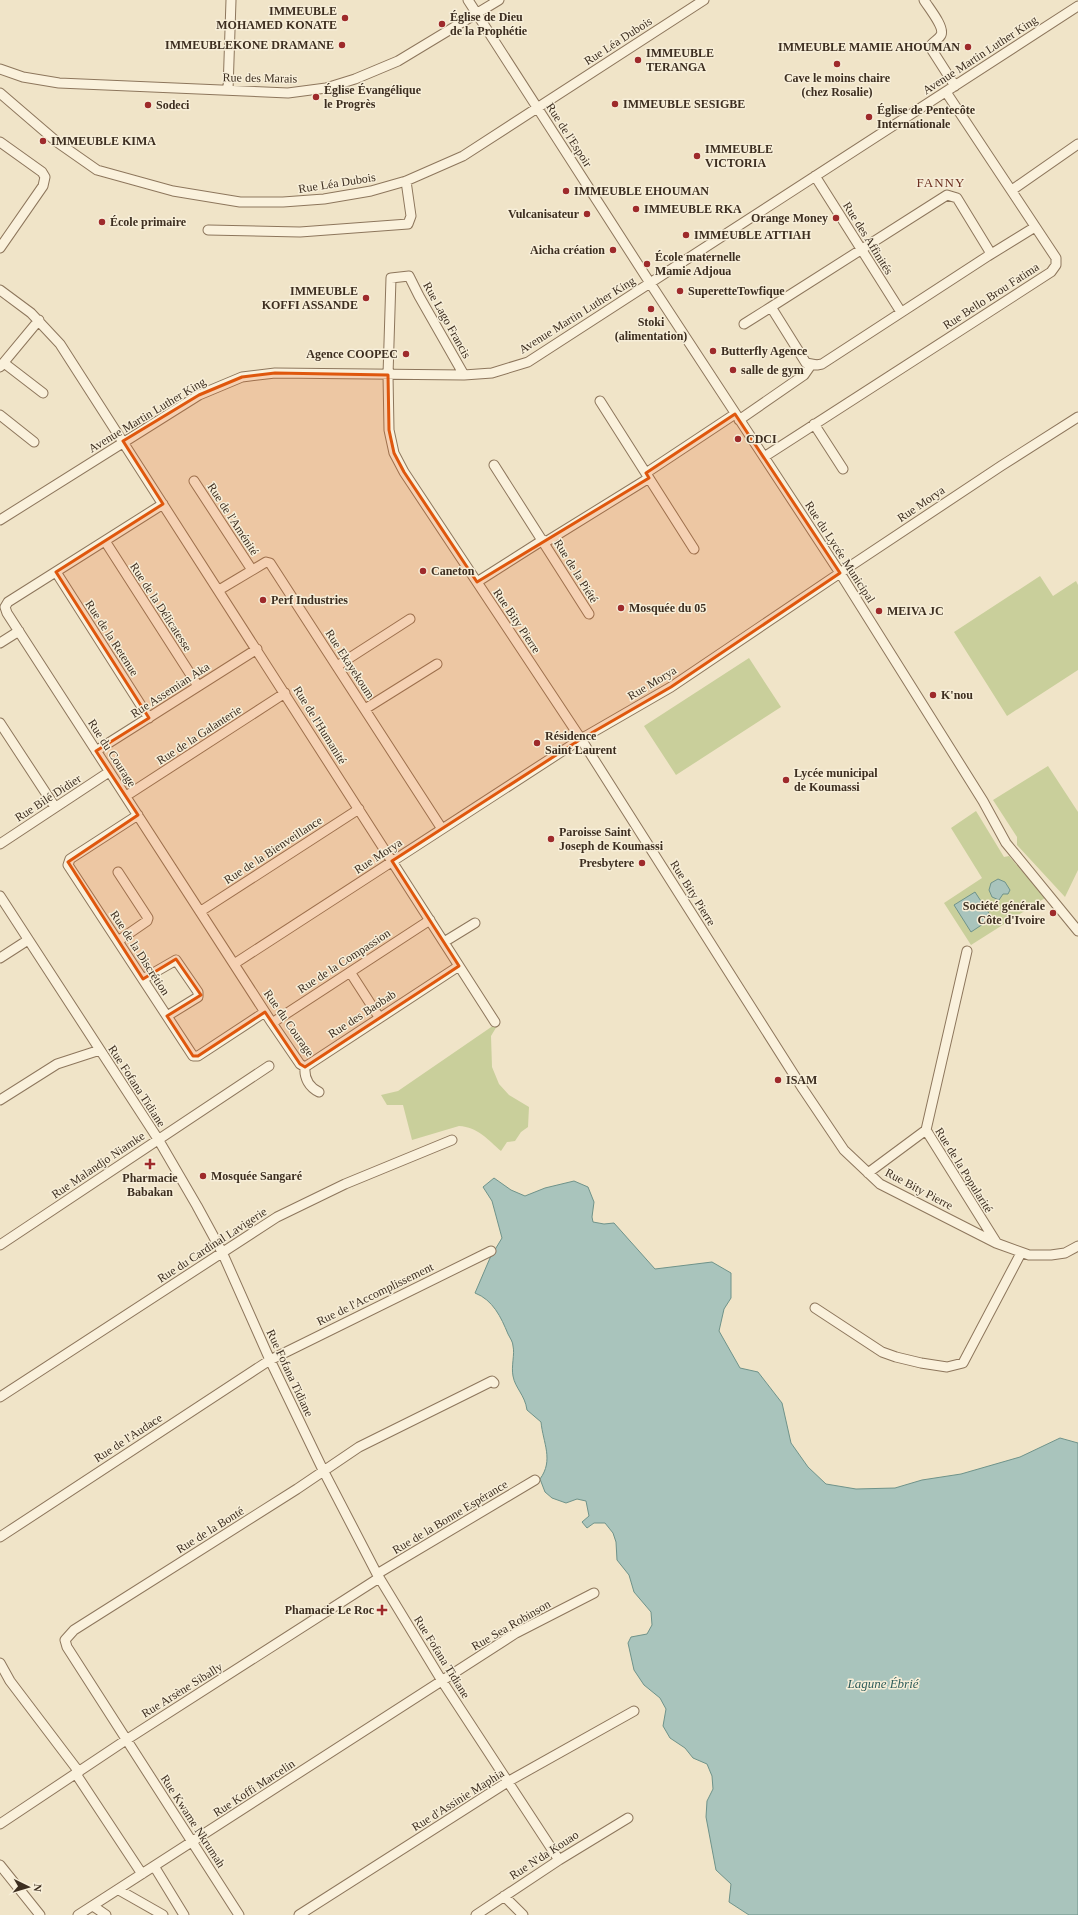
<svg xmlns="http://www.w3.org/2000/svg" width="1078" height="1915" font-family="'Times New Roman',serif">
  <rect width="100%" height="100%" fill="#f0e4c8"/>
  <path fill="#c9cf9b" d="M1040,576L1053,596L1076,581L1078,585V670L1007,716L954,632Z
    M749,658L781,707L676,775L644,726Z
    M1048,766L1078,812V870L1065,897L1017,845V837L993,800Z
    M976,811L1004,857L1009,856L1045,898L971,945L944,903L982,878L951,828Z
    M500,1021L491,1036L492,1067L499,1084L509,1095L529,1107L528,1127L521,1132L515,1141L507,1142L501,1151C488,1140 478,1127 459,1126L412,1140L403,1105H387L381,1095L398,1091Z"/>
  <path fill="#a9c4bc" stroke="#6f938a" d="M998,879L1005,882L1010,890L1008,894H1003L999,900L992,897L989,890L991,883Z
    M975,892L992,918L971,932L954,905Z
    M494,1178L511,1190L525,1196L545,1188L574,1181L588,1187L594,1202L592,1217L593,1222L604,1224L614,1223L655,1269L712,1262L731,1273V1298L724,1309L719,1331L740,1368L758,1372L782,1403L791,1443L808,1467L826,1484L856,1489L895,1488L922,1480L961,1474L1020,1457L1060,1438L1078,1443V1915H749L729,1902L731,1884L716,1870L706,1817L707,1801L713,1789L712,1776L707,1764L693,1758L685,1748L670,1738L663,1726L666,1709L660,1698L644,1685L634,1670L628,1643L631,1637L647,1634L652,1625L651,1612L634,1592L629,1575L617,1560L616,1542L613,1533L605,1523H594L587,1528L582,1522L589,1516L586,1501L577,1499L566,1503L552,1498L545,1492L540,1479C554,1460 543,1443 541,1422L527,1410C525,1395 515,1388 513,1376C511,1366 515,1354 513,1346C513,1342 510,1338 508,1334C501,1317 493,1300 475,1293L490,1258L502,1238L492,1201L483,1187Z"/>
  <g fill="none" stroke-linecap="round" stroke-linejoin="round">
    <g stroke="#8d765c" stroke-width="11">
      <path id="minor" d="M468,0L650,283L840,573L983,801L1006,843L1078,931
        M924,0C928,7 945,27 941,35C939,39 934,41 931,45L932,50L955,86
        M0,69L23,77L59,83L288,93L326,88L355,79L398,61L499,0
        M228,90L231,0
        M0,93L57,142L97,170L173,191L240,202H283L324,199L371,191L406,181L463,156L704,0
        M0,142L42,172L45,177L43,186L0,248
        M815,176L901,312
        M1012,190L1078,144
        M947,195L957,198L990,252L988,256L822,364L817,365L806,363L771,307Z
        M208,230L300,232L408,224L411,216L406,181
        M988,256L1035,227
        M0,290L31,313L60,344L495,1022
        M744,324L771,307
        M4,363L43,393
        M0,367L39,320
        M464,375L419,296L409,276L391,278L388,375L389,430L394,453L404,472L581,739L803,1089L844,1150L880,1184L996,1243L1029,1255H1051L1065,1253L1078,1246
        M600,401L694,549
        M0,415L34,442
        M739,420L804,375L811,365
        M814,424L843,469
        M764,457L1051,272L1056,265V258L946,92
        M494,465L589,614
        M646,473L735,414
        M194,481L252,570
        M163,504L8,602L5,607L7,613L272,1023L300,1064L305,1067
        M0,520L199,395L242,377L275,373L464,375L492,373L528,362L1078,6
        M105,541L198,686
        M544,543L649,478
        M56,572L149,718
        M477,582L543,540
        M219,590L266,562L270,563L442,829
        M0,643L19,631
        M337,666L410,619
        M365,709L437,664
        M0,723L55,807
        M96,751L257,649
        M126,796L285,693
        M138,815L70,859L68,865L193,1056H198L265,1012
        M0,844L109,772
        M118,872L148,918L147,921L118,941
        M0,896L158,1139L197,1206L222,1252L270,1360L323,1470L377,1574L442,1681L559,1860
        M201,911L359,809
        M444,942L475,923
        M0,958L28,940
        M234,964L581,739L671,687L840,573L1001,466L1078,417
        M350,972L379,1017
        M143,979L176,960L198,992V997L167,1016
        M272,1023L430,920
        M319,1092C309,1087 304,1078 305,1067L459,966
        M0,1100L57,1064L100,1050
        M926,1130L967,951
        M868,1173L926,1130L996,1242
        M0,1245L269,1066
        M815,1308L882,1352L896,1357L921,1363L947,1367L963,1363L1021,1253
        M0,1397L277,1217L345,1184L452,1140
        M0,1537L270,1360L491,1251
        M377,1574L535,1480
        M0,1663L10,1681L79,1772
        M76,1774L142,1874
        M0,1824L126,1740L379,1578
        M0,1865L40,1915
        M154,1866L184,1915
        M119,1890L163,1915
        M504,1896L523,1915
        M93,1906L106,1915
        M78,1915L516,1633L594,1593
        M239,1915L67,1647L65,1640L74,1630L297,1489L359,1447L474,1390L492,1381L494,1383
        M299,1915L509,1781L634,1711
        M476,1915L559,1860L628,1818"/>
    </g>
    <use href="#minor" stroke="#faf1dc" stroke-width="9"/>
  </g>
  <path fill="#df570d" fill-opacity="0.2" stroke="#df570d" stroke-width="3" stroke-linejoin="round" d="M275,373L388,375L389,430L394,453L404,472L477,582L649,478L646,473L735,414L840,573L671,687L581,739L392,861L459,966L305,1067L300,1064L265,1012L198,1056H193L167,1016L201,995L176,959L143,979L68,862L138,815L96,751L149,718L56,572L163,504L123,441L199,395L242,377Z"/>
  <g fill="#9e2a2b" stroke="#f7eed8" stroke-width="1.5">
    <circle cx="345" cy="18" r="4"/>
    <circle cx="442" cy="24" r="4"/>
    <circle cx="342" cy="45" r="4"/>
    <circle cx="968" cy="47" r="4"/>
    <circle cx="638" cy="60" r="4"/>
    <circle cx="837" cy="64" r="4"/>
    <circle cx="316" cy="97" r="4"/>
    <circle cx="615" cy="104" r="4"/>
    <circle cx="148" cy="105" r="4"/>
    <circle cx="869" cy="117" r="4"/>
    <circle cx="43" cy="141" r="4"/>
    <circle cx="697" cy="156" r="4"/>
    <circle cx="566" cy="191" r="4"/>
    <circle cx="636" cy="209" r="4"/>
    <circle cx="587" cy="214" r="4"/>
    <circle cx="836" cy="218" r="4"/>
    <circle cx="102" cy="222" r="4"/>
    <circle cx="686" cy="235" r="4"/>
    <circle cx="613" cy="250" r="4"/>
    <circle cx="647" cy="264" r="4"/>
    <circle cx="680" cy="291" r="4"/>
    <circle cx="366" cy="298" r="4"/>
    <circle cx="651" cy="309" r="4"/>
    <circle cx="713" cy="351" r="4"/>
    <circle cx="406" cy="354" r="4"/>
    <circle cx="733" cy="370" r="4"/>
    <circle cx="738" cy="439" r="4"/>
    <circle cx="423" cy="571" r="4"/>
    <circle cx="263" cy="600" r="4"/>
    <circle cx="621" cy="608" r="4"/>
    <circle cx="879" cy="611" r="4"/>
    <circle cx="933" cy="695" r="4"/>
    <circle cx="537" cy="743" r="4"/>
    <circle cx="786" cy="780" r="4"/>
    <circle cx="551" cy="839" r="4"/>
    <circle cx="642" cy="863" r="4"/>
    <circle cx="1053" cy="913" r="4"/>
    <circle cx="778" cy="1080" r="4"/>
    <path d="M148 1158h4v4h4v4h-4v4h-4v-4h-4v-4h4z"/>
    <circle cx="203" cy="1176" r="4"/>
    <path d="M380 1604h4v4h4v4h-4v4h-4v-4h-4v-4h4z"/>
  </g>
  <g text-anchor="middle" stroke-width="3" stroke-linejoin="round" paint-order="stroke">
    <g font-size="12" font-weight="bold" fill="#3d2e20" stroke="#f7eed8" text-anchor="start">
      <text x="337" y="15" text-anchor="end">IMMEUBLE<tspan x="337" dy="14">MOHAMED KONATE</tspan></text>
      <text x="450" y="21">Église de Dieu<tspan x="450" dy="14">de la Prophétie</tspan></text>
      <text x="334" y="49" text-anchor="end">IMMEUBLEKONE DRAMANE</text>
      <text x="960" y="51" text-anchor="end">IMMEUBLE MAMIE AHOUMAN</text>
      <text x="646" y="57">IMMEUBLE<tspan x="646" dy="14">TERANGA</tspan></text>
      <text x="837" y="82" text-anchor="middle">Cave le moins chaire<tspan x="837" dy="14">(chez Rosalie)</tspan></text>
      <text x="324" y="94">Église Évangélique<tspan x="324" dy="14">le Progrès</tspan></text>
      <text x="623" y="108">IMMEUBLE SESIGBE</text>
      <text x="156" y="109">Sodeci</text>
      <text x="877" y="114">Église de Pentecôte<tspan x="877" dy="14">Internationale</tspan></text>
      <text x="51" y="145">IMMEUBLE KIMA</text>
      <text x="705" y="153">IMMEUBLE<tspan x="705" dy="14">VICTORIA</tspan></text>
      <text x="574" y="195">IMMEUBLE EHOUMAN</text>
      <text x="644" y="213">IMMEUBLE RKA</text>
      <text x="579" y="218" text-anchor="end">Vulcanisateur</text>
      <text x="828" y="222" text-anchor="end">Orange Money</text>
      <text x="110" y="226">École primaire</text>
      <text x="694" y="239">IMMEUBLE ATTIAH</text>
      <text x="605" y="254" text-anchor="end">Aicha création</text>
      <text x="655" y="261">École maternelle<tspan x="655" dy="14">Mamie Adjoua</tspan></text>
      <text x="358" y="295" text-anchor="end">IMMEUBLE<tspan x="358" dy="14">KOFFI ASSANDE</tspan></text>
      <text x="688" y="295">SuperetteTowfique</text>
      <text x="651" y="326" text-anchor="middle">Stoki<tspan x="651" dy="14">(alimentation)</tspan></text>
      <text x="721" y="355">Butterfly Agence</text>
      <text x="398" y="358" text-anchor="end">Agence COOPEC</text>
      <text x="741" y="374">salle de gym</text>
      <text x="746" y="443">CDCI</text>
      <text x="431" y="575">Caneton</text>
      <text x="271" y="604">Perf Industries</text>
      <text x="629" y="612">Mosquée du 05</text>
      <text x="887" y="615">MEIVA JC</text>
      <text x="941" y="699">K'nou</text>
      <text x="545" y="740">Résidence<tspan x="545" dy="14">Saint Laurent</tspan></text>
      <text x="794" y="777">Lycée municipal<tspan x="794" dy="14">de Koumassi</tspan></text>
      <text x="559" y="836">Paroisse Saint<tspan x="559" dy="14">Joseph de Koumassi</tspan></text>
      <text x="634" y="867" text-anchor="end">Presbytere</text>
      <text x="1045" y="910" text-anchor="end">Société générale<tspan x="1045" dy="14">Côte d'Ivoire</tspan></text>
      <text x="786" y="1084">ISAM</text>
      <text x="211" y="1180">Mosquée Sangaré</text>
      <text x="150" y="1182" text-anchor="middle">Pharmacie<tspan x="150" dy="14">Babakan</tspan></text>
      <text x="374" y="1614" text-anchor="end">Phamacie Le Roc</text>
    </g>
    <g font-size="12" fill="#3d2e20" stroke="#f7eed8">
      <text transform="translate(618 41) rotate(-33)" y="4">Rue Léa Dubois</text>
      <text transform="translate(980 55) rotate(-33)" y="4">Avenue Martin Luther King</text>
      <text transform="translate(260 78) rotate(1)" y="4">Rue des Marais</text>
      <text transform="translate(569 135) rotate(57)" y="4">Rue de l'Espoir</text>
      <text transform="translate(337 183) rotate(-9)" y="4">Rue Léa Dubois</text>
      <text transform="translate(868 238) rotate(58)" y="4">Rue des Affinités</text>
      <text transform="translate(991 296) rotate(-33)" y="4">Rue Bello Brou Fatima</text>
      <text transform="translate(577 315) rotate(-32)" y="4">Avenue Martin Luther King</text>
      <text transform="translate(447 320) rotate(61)" y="4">Rue Lago Francis</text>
      <text transform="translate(147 415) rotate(-31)" y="4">Avenue Martin Luther King</text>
      <text transform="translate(921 504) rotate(-34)" y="4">Rue Morya</text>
      <text transform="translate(233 519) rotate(57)" y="4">Rue de l'Aménité</text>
      <text transform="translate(840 552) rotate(57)" y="4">Rue du Lycée Municipal</text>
      <text transform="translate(576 571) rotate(58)" y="4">Rue de la Piété</text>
      <text transform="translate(161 607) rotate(57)" y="4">Rue de la Délicatesse</text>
      <text transform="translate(517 621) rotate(56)" y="4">Rue Bity Pierre</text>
      <text transform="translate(112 638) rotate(57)" y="4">Rue de la Retenue</text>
      <text transform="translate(350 664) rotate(57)" y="4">Rue Ekayekoum</text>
      <text transform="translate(652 683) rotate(-31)" y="4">Rue Morya</text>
      <text transform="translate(170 690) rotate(-33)" y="4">Rue Assemian Aka</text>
      <text transform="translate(320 725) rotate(58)" y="4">Rue de l'Humanité</text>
      <text transform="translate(199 735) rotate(-33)" y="4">Rue de la Galanterie</text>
      <text transform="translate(112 753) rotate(57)" y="4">Rue du Courage</text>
      <text transform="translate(48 798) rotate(-33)" y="4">Rue Bilé Didier</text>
      <text transform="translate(273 850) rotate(-33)" y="4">Rue de la Bienveillance</text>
      <text transform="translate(378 856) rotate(-33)" y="4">Rue Morya</text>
      <text transform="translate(693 893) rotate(58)" y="4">Rue Bity Pierre</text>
      <text transform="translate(140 953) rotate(57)" y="4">Rue de la Discrétion</text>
      <text transform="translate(344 961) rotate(-33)" y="4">Rue de la Compassion</text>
      <text transform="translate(362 1014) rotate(-33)" y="4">Rue des Baobab</text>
      <text transform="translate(289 1023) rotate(55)" y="4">Rue du Courage</text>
      <text transform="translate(137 1086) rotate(57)" y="4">Rue Fofana Tidiane</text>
      <text transform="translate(98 1165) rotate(-34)" y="4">Rue Malandjo Niamke</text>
      <text transform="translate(964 1170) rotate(58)" y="4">Rue de la Popularité</text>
      <text transform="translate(919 1189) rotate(28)" y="4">Rue Bity Pierre</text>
      <text transform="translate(212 1245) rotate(-33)" y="4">Rue du Cardinal Lavigerie</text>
      <text transform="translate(375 1294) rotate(-26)" y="4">Rue de l'Accomplissement</text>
      <text transform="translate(290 1373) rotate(65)" y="4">Rue Fofana Tidiane</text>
      <text transform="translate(128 1438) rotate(-33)" y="4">Rue de l'Audace</text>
      <text transform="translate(450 1517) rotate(-31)" y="4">Rue de la Bonne Espérance</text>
      <text transform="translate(210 1530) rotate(-32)" y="4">Rue de la Bonté</text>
      <text transform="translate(511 1625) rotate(-30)" y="4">Rue Sea Robinson</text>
      <text transform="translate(442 1657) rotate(58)" y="4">Rue Fofana Tidiane</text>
      <text transform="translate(182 1690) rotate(-32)" y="4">Rue Arsène Sibally</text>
      <text transform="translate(254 1788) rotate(-33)" y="4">Rue Koffi Marcelin</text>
      <text transform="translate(458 1800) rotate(-32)" y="4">Rue d'Assinie Maphia</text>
      <text transform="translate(193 1821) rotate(57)" y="4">Rue Kwame Nkrumah</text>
      <text transform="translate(544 1855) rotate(-33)" y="4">Rue N'da Kouao</text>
    </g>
    <g font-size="13" letter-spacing="1" fill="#6b2e1e" stroke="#f7eed8">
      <text x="941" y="187">FANNY</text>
    </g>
    <g font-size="13" font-style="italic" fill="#2f5d5a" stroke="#f7eed8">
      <text x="883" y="1688">Lagune Ébrié</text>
    </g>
  </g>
  <g transform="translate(28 1887) rotate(95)" stroke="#f7eed8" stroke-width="3" paint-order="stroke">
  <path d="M0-3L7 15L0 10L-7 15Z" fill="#3d2e20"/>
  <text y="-6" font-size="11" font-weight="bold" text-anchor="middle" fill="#3d2e20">N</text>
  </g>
</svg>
